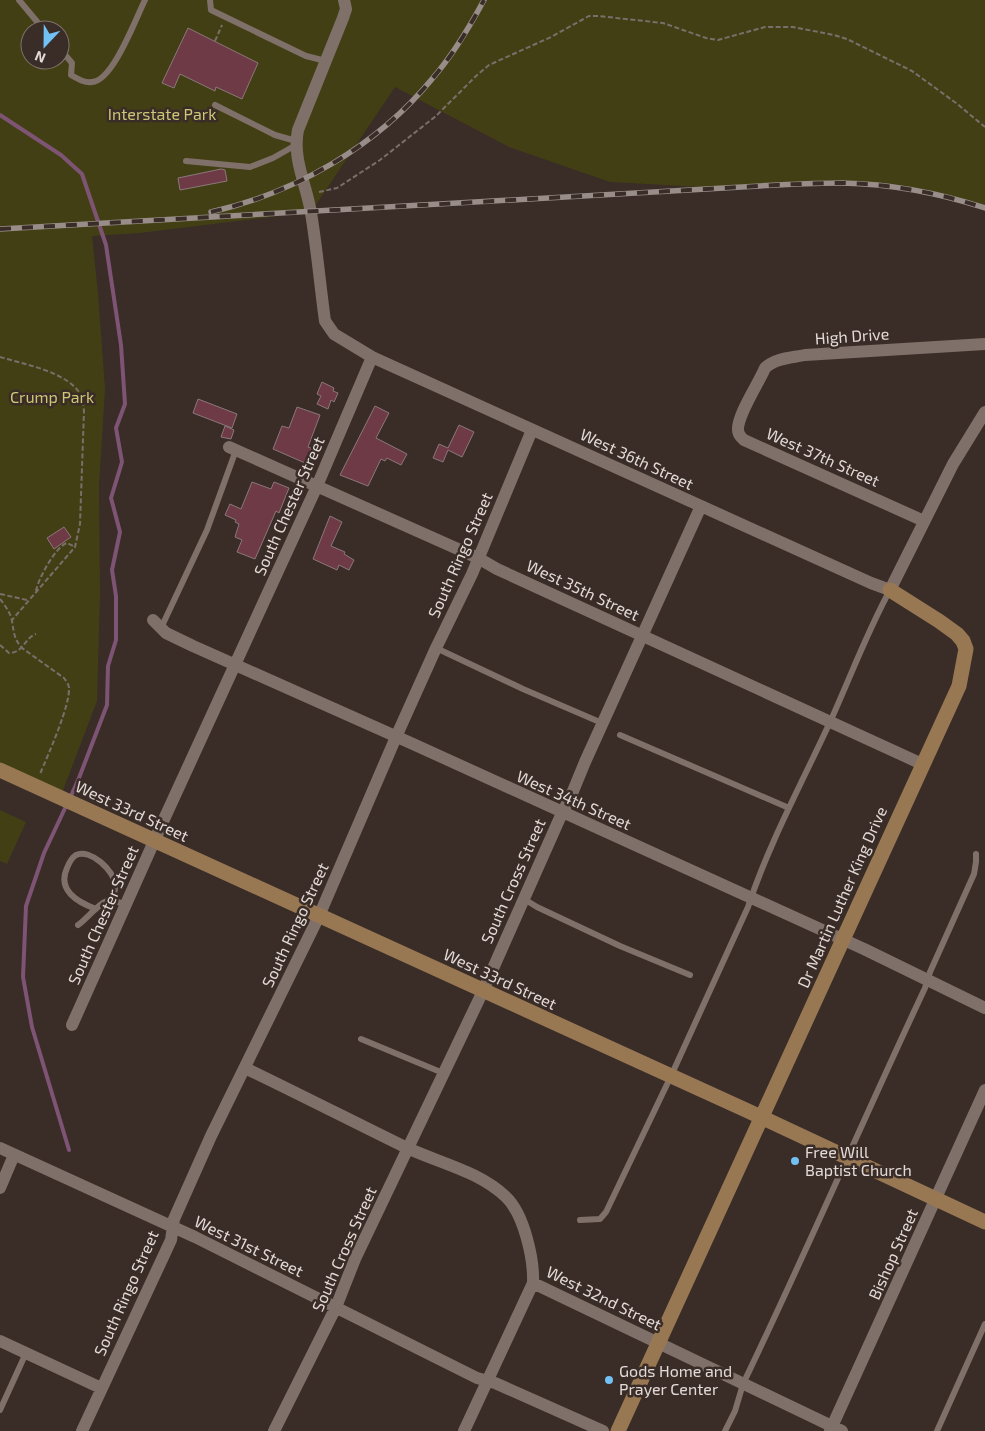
<svg xmlns="http://www.w3.org/2000/svg" width="985" height="1431" font-family="'Exo 2',sans-serif">
  <rect width="100%" height="100%" fill="#3a2c27"/>
  <path fill="#433f15" fill-rule="evenodd" d="M0,0H985V208L955,199L918,191L882,186L841,183L721,188L610,182L509,147L395,87L311,212L140,233L92,236L98,293L105,389L99,485L100,595L97,701L60,798L0,770ZM30,30H60V60H30Z
    M0,810L26,822L7,864L0,861Z"/>
  <g fill="none" stroke-linecap="round" stroke-linejoin="round">
    <path stroke="#7e5474" stroke-width="4" d="M0,115L61,155L82,174L106,245L121,345L125,404L116,428L122,462L111,498L120,532L112,570L116,596V640L108,666L107,705L79,778L70,798
      M67,804L44,853L26,906L23,977L32,1027L69,1150"/>
  </g>
  <path fill="#6e3a45" stroke="#8a787b" d="M188,28L258,63L242,99L216,87L215,91L180,74L174,88L162,83Z
    M221,169L225,170L227,181L180,190L178,178Z
    M322,382L334,388L333,391L338,393L334,402L331,400L328,409L317,404L321,396L317,394Z
    M198,399L237,414L232,428L193,413Z
    M375,406L389,413L376,438L407,454L401,465L387,458L385,461L381,459L368,486L340,475Z
    M297,407L320,415L308,447L311,448L305,463L273,449L282,426L289,428Z
    M459,425L474,432L462,457L448,450L443,462L433,458L439,444L448,448Z
    M225,426L234,430L231,439L221,437Z
    M252,482L271,489L274,482L289,488L279,513L276,511L255,559L237,552L242,540L235,537L239,524L235,522L236,520L225,515L230,504L241,509Z
    M330,516L342,522L331,546L345,552L344,554L354,560L349,570L339,565L337,570L313,559Z
    M64,527L71,537L54,549L47,538Z"/>
  <g fill="none" stroke-linecap="round" stroke-linejoin="round">
    <path stroke="#7a6e6a" stroke-width="2" stroke-dasharray="5 2.5" stroke-linecap="butt" d="M215,41L222,25
      M319,192L337,188L380,160L436,116L476,76L489,65L551,37L580,21L589,16H598L663,23L706,38L718,40L765,27H793L834,35L847,39L912,71L956,103L985,127
      M0,357C23,364 64,371 79,392C82,397 83,404 84,411L80,524L75,547L12,620
      M36,591C38,579 56,546 67,543L75,547
      M0,594L27,600
      M0,599C5,605 11,614 12,621C14,633 14,639 22,648L64,678C66,681 69,684 69,688C70,706 48,755 40,774
      M0,645L9,653C24,653 24,638 36,634"/>
    <path stroke="#80706a" stroke-width="6" d="M19,0L44,30
      M210,0L211,10L306,56L326,61
      M60,49L72,63L71,75C78,79 84,83 92,82C113,81 136,18 145,0
      M215,105L275,135L296,141
      M186,161L250,167L273,158L296,145
      M161,628L207,530L236,450
      M436,648L523,689L602,723
      M620,735L789,808
      M524,899L537,907L620,946L690,975
      M96,909C77,902 57,890 67,868C69,863 71,858 76,855C90,848 115,871 115,885C116,890 113,896 112,901
      M78,925C87,919 101,900 111,900C115,900 122,904 126,905
      M361,1039L443,1073
      M580,1220L600,1219L606,1212L671,1076L748,907C769,843 802,783 830,722C850,678 867,632 890,590
      M0,1410L26,1353
      M725,1431L735,1411L743,1384C806,1253 863,1120 925,988L930,972L974,874L976,862V854
      M937,1431L985,1324"/>
    <path stroke="#80706a" stroke-width="12" d="M344,0L346,9L343,18L298,130C292,159 307,186 311,213C317,249 320,285 325,321L334,334L372,357L871,583L890,590L953,464L985,412
      M229,447L478,558L497,569L922,764
      M924,521L744,440C741,437 738,435 738,430C737,415 759,383 765,368C775,358 791,358 805,355L985,344
      M153,620L166,633L193,646L413,744L864,949L985,1008
      M72,1025L160,828L317,486L372,357
      M245,1068C299,1094 352,1121 405,1147C439,1163 479,1171 506,1197C524,1214 534,1259 533,1283
      M0,1148L195,1237L477,1378L495,1383L603,1431
      M0,1188L14,1155
      M533,1283L842,1431
      M0,1341L101,1388
      M82,1431L171,1240L174,1219L211,1136L319,916L396,737L436,648L472,574L532,430
      M274,1431L336,1307L355,1259L483,991L562,813L571,796L585,762L701,506
      M464,1431L533,1283
      M830,1431L985,1090"/>
    <path stroke="#987853" stroke-width="15" d="M0,770L748,1111L985,1222
      M618,1431L959,686L966,649L963,641L957,634L939,621L890,590"/>
    <g stroke="#988d89" stroke-width="5.5">
      <path id="rail" d="M211,212C295,193 377,146 432,79C453,55 469,28 484,0
        M0,229L777,185C798,184 820,183 842,183C891,184 939,193 985,208"/>
    </g>
    <use href="#rail" stroke="#3a2c27" stroke-width="4" stroke-dasharray="11" stroke-linecap="butt"/>
  </g>
  <g fill="#72c1f5" stroke="#3a2c27" stroke-width="2">
    <circle cx="795" cy="1161" r="5"/>
    <circle cx="609" cy="1380" r="5"/>
  </g>
  <g text-anchor="middle" stroke-width="5" stroke-linejoin="round" paint-order="stroke">
    <g font-size="16" fill="#cdc676" stroke="#3a2c27">
      <text x="162" y="120">Interstate Park</text>
      <text x="52" y="403">Crump Park</text>
    </g>
    <g font-size="16" fill="#e3dad7" stroke="#3a2c27">
      <text transform="translate(852 336) rotate(-4)" y="6">High Drive</text>
      <text transform="translate(823 457) rotate(24)" y="6">West 37th Street</text>
      <text transform="translate(637 459) rotate(25)" y="6">West 36th Street</text>
      <text transform="translate(289 506) rotate(-66)" y="6">South Chester Street</text>
      <text transform="translate(460 555) rotate(-66)" y="6">South Ringo Street</text>
      <text transform="translate(583 590) rotate(25)" y="6">West 35th Street</text>
      <text transform="translate(574 800) rotate(24)" y="6">West 34th Street</text>
      <text transform="translate(132 811) rotate(25)" y="6">West 33rd Street</text>
      <text transform="translate(513 881) rotate(-66)" y="6">South Cross Street</text>
      <text transform="translate(842 897) rotate(-66)" y="6">Dr Martin Luther King Drive</text>
      <text transform="translate(103 915) rotate(-66)" y="6">South Chester Street</text>
      <text transform="translate(295 925) rotate(-65)" y="6">South Ringo Street</text>
      <text transform="translate(500 979) rotate(25)" y="6">West 33rd Street</text>
      <text transform="translate(249 1246) rotate(26)" y="6">West 31st Street</text>
      <text transform="translate(344 1249) rotate(-66)" y="6">South Cross Street</text>
      <text transform="translate(893 1254) rotate(-66)" y="6">Bishop Street</text>
      <text transform="translate(126 1293) rotate(-66)" y="6">South Ringo Street</text>
      <text transform="translate(604 1298) rotate(26)" y="6">West 32nd Street</text>
    </g>
    <g font-size="16" fill="#e3dad7" stroke="#3a2c27" text-anchor="start">
      <text x="805" y="1158">Free Will<tspan x="805" dy="18">Baptist Church</tspan></text>
      <text x="619" y="1377">Gods Home and<tspan x="619" dy="18">Prayer Center</tspan></text>
    </g>
  </g>
  <g transform="translate(45 45) rotate(202)"><circle r="24" fill="#3a2c27" stroke="#7e726d"/>
  <path d="M0-4L9 19L0 12L-9 19Z" fill="#72c1f5"/>
  <text y="-8" font-size="14" font-weight="bold" text-anchor="middle" fill="#e3dad7">N</text>
  </g>
</svg>
